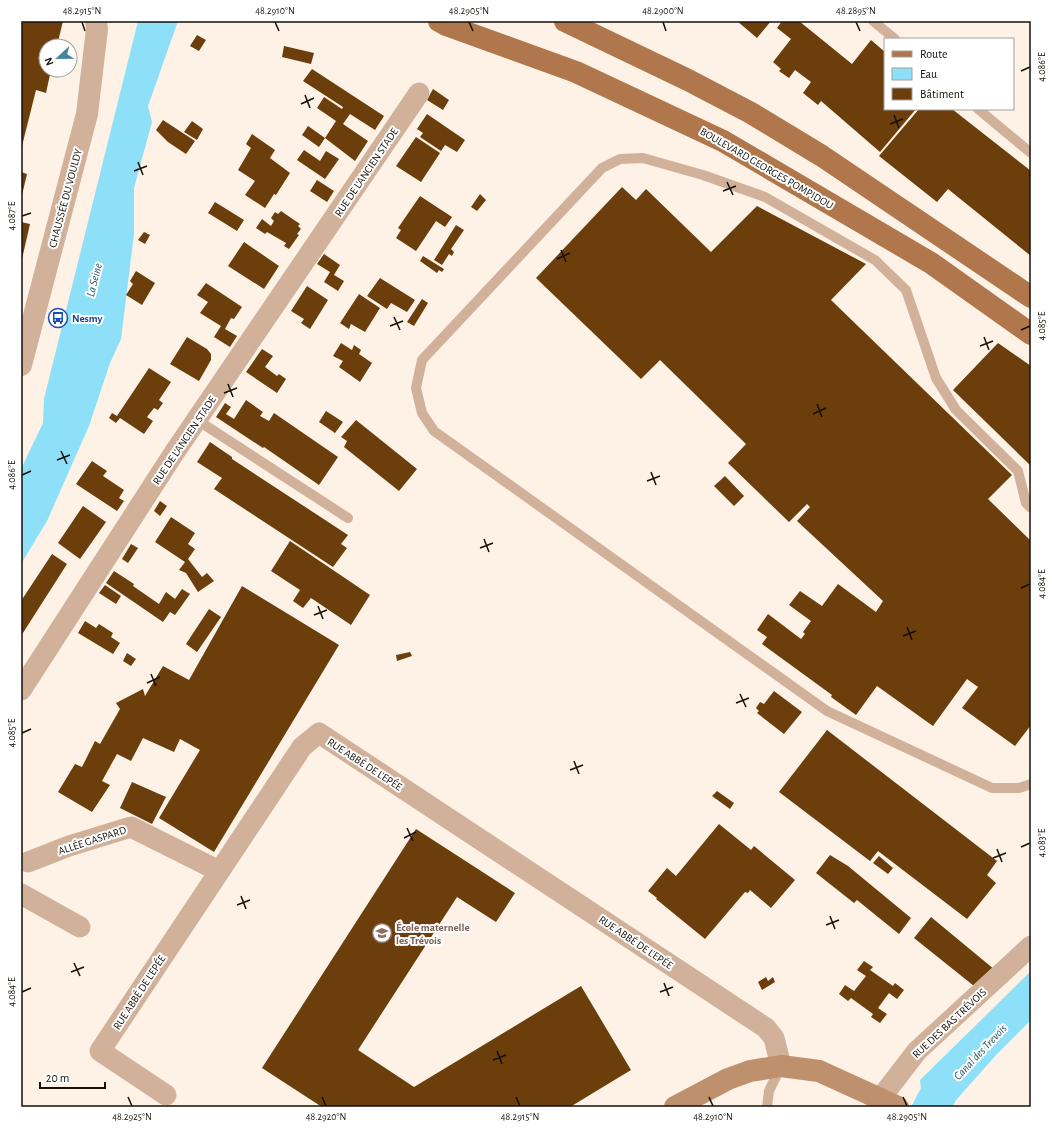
<svg xmlns="http://www.w3.org/2000/svg" width="1052" height="1128" font-family="'Alegreya Sans',sans-serif">
  <rect width="100%" height="100%" fill="#fdf2e5"/>
  <path fill="#8de0f7" d="M138,21H178L148,106L152,122L134,188V234L121,339L110,363L89,426L47,521L21,564V469L43,423L44,399Z
    M1031,971V1020L997,1054L957,1099L952,1107H911L921,1088L920,1080Z"/>
  <path fill="#6b3e0c" d="M21,21H63L57,46H46V70H51L46,93L36,90L22,146Z
    M737,21H771L757,38Z
    M782,21H799L852,64L871,40L885,52V109H916L880,152L821,101L818,105L803,93L811,82L795,70L789,78L779,71L781,69L773,62L791,39L777,28Z
    M197,35L206,40L199,51L190,46Z
    M284,46L314,53L311,64L282,57Z
    M312,69L384,116L375,130L350,114L343,124L368,141L355,161L325,138L336,121L317,108L324,97L342,109L343,107L303,81Z
    M433,89L449,100L443,110L427,100Z
    M919,109H952L1031,171V256L948,189L937,202L879,156Z
    M427,114L465,140L457,152L445,145L441,151L420,137L423,133L417,129Z
    M163,120L195,141L186,154L168,142L156,130Z
    M192,121L203,129L197,140L184,132Z
    M308,126L325,138L319,147L302,135Z
    M252,134L275,150L270,158L290,173L276,195L274,194L265,208L245,195L255,181L238,170L251,148L246,144Z
    M416,137L440,153L421,182L396,166Z
    M304,150L320,161L326,151L339,159L325,179L297,160Z
    M21,172L27,174L22,195H21Z
    M317,180L334,191L327,202L310,191Z
    M622,187L636,200L646,189L711,252L757,206L866,264L831,300L1012,475L988,499L1031,541V725L1015,746L962,708L978,687L967,679L933,726L877,686L856,715L831,697L832,695L762,644L767,637L757,630L768,614L801,639L805,634L803,632L811,621L789,605L800,591L822,606L838,584L876,612L883,601L797,521L810,507L807,504L789,522L728,463L746,444L660,360L641,379L536,278Z
    M480,194L486,200L477,211L471,207Z
    M420,196L452,217L445,227L436,221L416,251L396,238L401,230L398,228Z
    M215,202L244,220L237,231L208,213Z
    M281,211L300,224L298,226L301,229L297,234L299,235L289,249L284,246L286,243L267,232L265,234L256,228L262,219L271,226L274,221L271,218L275,212L278,214Z
    M21,222L30,224L22,259H21Z
    M456,225L464,230L451,249L454,252L452,256L449,254L442,265L434,260Z
    M144,232L150,235L145,244L138,240Z
    M244,242L279,266L264,289L228,266Z
    M324,254L340,265L334,275L344,281L338,291L324,282L330,272L317,264Z
    M423,256L444,269L442,272L439,270L437,273L420,261Z
    M136,271L155,283L142,305L126,295L133,284L130,281Z
    M380,278L415,300L407,312L391,303L387,309L367,296Z
    M206,283L242,307L234,319L231,318L225,329L237,336L230,347L214,337L221,326L200,313L208,302L197,295Z
    M307,286L328,300L310,329L301,323L304,319L291,311Z
    M359,294L380,308L365,332L351,324L349,329L340,323Z
    M422,299L428,303L414,326L407,322Z
    M187,337L207,349L211,354V360L199,381L170,364Z
    M341,343L352,350L354,345L361,350L359,354L372,363L360,382L339,367L343,361L333,356Z
    M998,343L1031,366V466L953,390Z
    M262,349L273,356L265,367L277,376L279,374L286,379L277,393L246,372Z
    M149,368L171,382L159,400L163,403L158,410L154,408L147,417L153,421L144,434L120,418L116,423L109,418L112,413L117,416Z
    M246,400L263,412L260,416L269,421L274,413L338,457L319,485L264,447L263,448L216,417L225,403L231,407L226,414L234,419Z
    M326,411L343,422L335,433L319,422Z
    M356,420L417,469L399,491L344,447L347,441L341,437Z
    M210,442L232,457V459L348,535L341,544L347,548L333,567L214,489L222,478L197,462Z
    M92,461L107,471L103,476L124,490L119,498L124,501L117,511L76,484Z
    M725,476L744,496L734,506L714,486Z
    M160,501L167,506L160,516L154,511Z
    M83,506L106,522L80,559L58,543Z
    M171,517L195,533L188,544L195,549L188,559L202,577L207,573L214,581L198,592L186,573L179,570L185,562L155,542Z
    M290,541L370,595L351,625L311,598L303,608L293,601L300,590L271,571Z
    M131,544L138,548L128,563L122,559Z
    M52,554L67,564L21,636V601Z
    M114,571L134,584L133,586L159,604L166,592L175,599L182,589L190,594L175,615L170,612L163,622L106,583Z
    M105,585L121,596L116,604L99,593Z
    M242,586L339,645L214,852L159,818L200,750L180,739L174,752L143,738L131,761L117,754L102,781L110,785L92,812L58,792L75,764L82,767L95,741L100,744L120,709L116,703L143,689L145,696L163,666L189,680Z
    M209,609L221,617L197,652L186,644Z
    M85,621L96,628L99,624L113,633L111,637L120,643L113,654L78,633Z
    M410,652L412,656L397,661L396,655Z
    M127,653L136,659L131,666L123,661Z
    M774,691L802,712L784,734L757,713L759,711L756,708L760,702L764,704Z
    M827,730L997,861L987,875L996,883L967,919L878,851L870,861L779,792Z
    M132,782L166,797L152,824L120,808Z
    M717,791L734,803L730,809L712,796Z
    M719,824L751,850L754,846L795,880L771,908L750,890L748,893L745,892L705,939L656,899L657,898L648,891L667,868L676,876Z
    M416,829L515,893L496,922L457,897L358,1050L414,1087L581,986L631,1070L570,1107H322L262,1068Z
    M830,855L848,866L911,918L899,934L857,900L854,903L816,873Z
    M879,856L893,868L888,874L873,863Z
    M931,917L995,970L974,986L914,938Z
    M864,961L873,967L870,970L893,986L895,983L904,990L897,999L889,993L878,1008L887,1014L880,1023L871,1017L873,1014L851,998L848,1001L839,994L845,985L854,991L866,976L857,970Z
    M766,977L768,981L773,977L775,982L762,990L758,982Z"/>
  <g fill="none" stroke-linecap="round" stroke-linejoin="round">
    <path stroke="#d1b19a" stroke-width="10" d="M873,21L895,39
      M978,109L1031,153
      M197,420L348,518
      M1031,508L1026,503L1018,471L956,410L936,378L906,290L875,260L765,197L703,175L643,158L620,159L602,168L422,360L416,388L422,413L434,431L827,711L992,788H1019L1031,784
      M767,1107L769,1091L781,1066"/>
    <path stroke="#d1b19a" stroke-width="21" d="M21,690L174,453L419,93
      M28,862L69,846L131,827L219,871
      M21,894L80,927
      M166,1095L100,1051L302,747L319,733L766,1028L774,1038L781,1066
      M880,1099L917,1051L1031,946"/>
    <path stroke="#d1b19a" stroke-width="22" d="M21,365L87,114L97,29L96,21"/>
    <path stroke="#be906d" stroke-width="22" d="M675,1107L728,1079L750,1071L781,1066L819,1071L898,1107"/>
    <path stroke="#b0774c" stroke-width="22" d="M439,21L446,25L576,72L723,141L931,263L1031,334
      M565,21L688,80L751,113L822,156L1031,297"/>
  </g>
  <path fill="none" stroke="#150f08" stroke-width="1.5" d="M82,22L85,31M275,22L279,31M469,22L473,31M663,22L666,31M856,22L860,31M1021,71L1030,67M305,95L310,108M301,104L314,98M894,115L899,128M890,124L903,119M138,162L143,175M134,171L147,166M727,182L733,195M723,191L736,186M22,216L31,213M561,250L566,262M557,259L570,253M394,317L400,330M390,326L403,321M1021,330L1030,326M984,337L989,350M980,346L993,341M228,384L233,397M224,393L237,388M817,404L822,417M813,414L826,408M61,451L67,464M57,460L70,455M651,472L656,485M22,475L31,471M647,481L660,476M484,539L489,552M480,548L493,543M1021,588L1030,584M318,606L323,619M314,615L327,610M907,627L912,640M903,636L916,631M151,674L156,686M147,683L160,677M740,694L746,707M736,703L749,698M22,733L31,729M574,761L579,774M570,770L583,765M407,828L413,841M404,838L416,832M1021,847L1030,843M997,849L1002,862M993,858L1006,853M241,896L246,909M237,905L250,900M830,916L835,929M826,925L839,920M74,963L80,976M71,972L84,967M664,983L669,996M22,992L31,988M660,992L673,987M497,1051L502,1064M493,1060L506,1055M128,1097L132,1106M322,1097L326,1106M516,1097L520,1106M709,1097L713,1106M903,1097L907,1106"/>
  <defs>
    <g id="bus-ring" transform="scale(1)"><circle r="9.5" fill="#fff" stroke="#1a4fb4" stroke-width="1.5"/><path d="M-5-6H5V4H4V6H2V4H-2V6H-4V4H-5ZM-3.5-4V0h7V-4ZM-3.5 1.2v1.5H-2V1.2ZM2 1.2v1.5H3.5V1.2Z" fill="#1a4fb4"/></g>
    <g id="school-ring" transform="scale(1)"><circle r="9.5" fill="#fff" stroke="#8d6e63" stroke-width="1.5"/><path d="M0-5L7-2L0 1L-7-2ZM-4 1L0 2.5L4 1V4Q0 6-4 4Z" fill="#8d6e63"/></g>
  </defs>
  <g fill-rule="evenodd">
    <use href="#bus-ring" x="58" y="318"/>
    <use href="#school-ring" x="382" y="933"/>
  </g>
  <g text-anchor="middle" stroke-width="4" stroke-linejoin="round" paint-order="stroke">
    <g font-size="11" fill="#150f08" stroke="#fff">
      <text transform="translate(767 168) rotate(30)" y="4">BOULEVARD GEORGES POMPIDOU</text>
      <text transform="translate(366 172) rotate(-56)" y="4">RUE DE L'ANCIEN STADE</text>
      <text transform="translate(65 198) rotate(-75)" y="4">CHAUSSÉE DU VOULDY</text>
      <text transform="translate(184 440) rotate(-56)" y="4">RUE DE L'ANCIEN STADE</text>
      <text transform="translate(365 764) rotate(33)" y="4">RUE ABBÉ DE L'EPÉE</text>
      <text transform="translate(92 840) rotate(-18)" y="4">ALLÉE GASPARD</text>
      <text transform="translate(636 942) rotate(34)" y="4">RUE ABBÉ DE L'EPÉE</text>
      <text transform="translate(139 992) rotate(-57)" y="4">RUE ABBÉ DE L'EPÉE</text>
      <text transform="translate(949 1023) rotate(-43)" y="4">RUE DES BAS TRÉVOIS</text>
    </g>
    <g font-size="11" font-weight="bold" fill="#164399" stroke="#fff" text-anchor="start">
      <text x="72" y="322">Nesmy</text>
    </g>
    <g font-size="11" font-weight="bold" fill="#785e54" stroke="#fff" text-anchor="start">
      <text x="396" y="931">École maternelle<tspan x="396" dy="13">les Trévois</tspan></text>
    </g>
    <g font-size="12" font-style="italic" fill="#275663" stroke="#fff">
      <text transform="translate(94 280) rotate(-76)" y="4">La Seine</text>
      <text transform="translate(980 1052) rotate(-47)" y="4">Canal des Trevois</text>
    </g>
  </g>
  <rect width="1052" height="1128" fill="none" stroke="#ffffff" stroke-width="44"/>
  <rect x="884" y="38" width="130" height="72" fill="#ffffff" stroke="#a19f9c"/>
  <rect x="892" y="51" width="20" height="6" fill="#b0774c" stroke="#a19f9c"/>
  <text x="920" y="58" font-size="12" fill="#150f08">Route</text>
  <rect x="892" y="68" width="20" height="12" fill="#8de0f7" stroke="#a19f9c"/>
  <text x="920" y="78" font-size="12" fill="#150f08">Eau</text>
  <rect x="892" y="88" width="20" height="12" fill="#6b3e0c" stroke="#a19f9c"/>
  <text x="920" y="98" font-size="12" fill="#150f08">Bâtiment</text>
  <g transform="translate(58 58) rotate(248)"><circle r="19" fill="#ffffff" stroke="#a19f9c"/>
  <path d="M0-3L7 15L0 10L-7 15Z" fill="#458799"/>
  <text y="-6" font-size="11" font-weight="bold" text-anchor="middle" fill="#150f08">N</text>
  </g>
  <path d="M40 1082v6h65v-6" fill="none" stroke="#150f08" stroke-width="2"/>
  <text x="46" y="1082" font-size="12" fill="#150f08" stroke="#ffffff" stroke-width="3" paint-order="stroke">20 m</text>
  <rect x="22" y="22" width="1008" height="1084" fill="none" stroke="#150f08" stroke-width="1.5"/>
  <g font-size="10" text-anchor="middle" fill="#150f08">
    <text x="82" y="14">48.2915°N</text>
    <text x="275" y="14">48.2910°N</text>
    <text x="469" y="14">48.2905°N</text>
    <text x="663" y="14">48.2900°N</text>
    <text x="856" y="14">48.2895°N</text>
    <text transform="translate(1041 67) rotate(-90)" y="4">4.086°E</text>
    <text transform="translate(11 216) rotate(-90)" y="4">4.087°E</text>
    <text transform="translate(1041 326) rotate(-90)" y="4">4.085°E</text>
    <text transform="translate(11 475) rotate(-90)" y="4">4.086°E</text>
    <text transform="translate(1041 584) rotate(-90)" y="4">4.084°E</text>
    <text transform="translate(11 733) rotate(-90)" y="4">4.085°E</text>
    <text transform="translate(1041 843) rotate(-90)" y="4">4.083°E</text>
    <text transform="translate(11 992) rotate(-90)" y="4">4.084°E</text>
    <text x="132" y="1120">48.2925°N</text>
    <text x="326" y="1120">48.2920°N</text>
    <text x="520" y="1120">48.2915°N</text>
    <text x="713" y="1120">48.2910°N</text>
    <text x="907" y="1120">48.2905°N</text>
  </g>
</svg>
